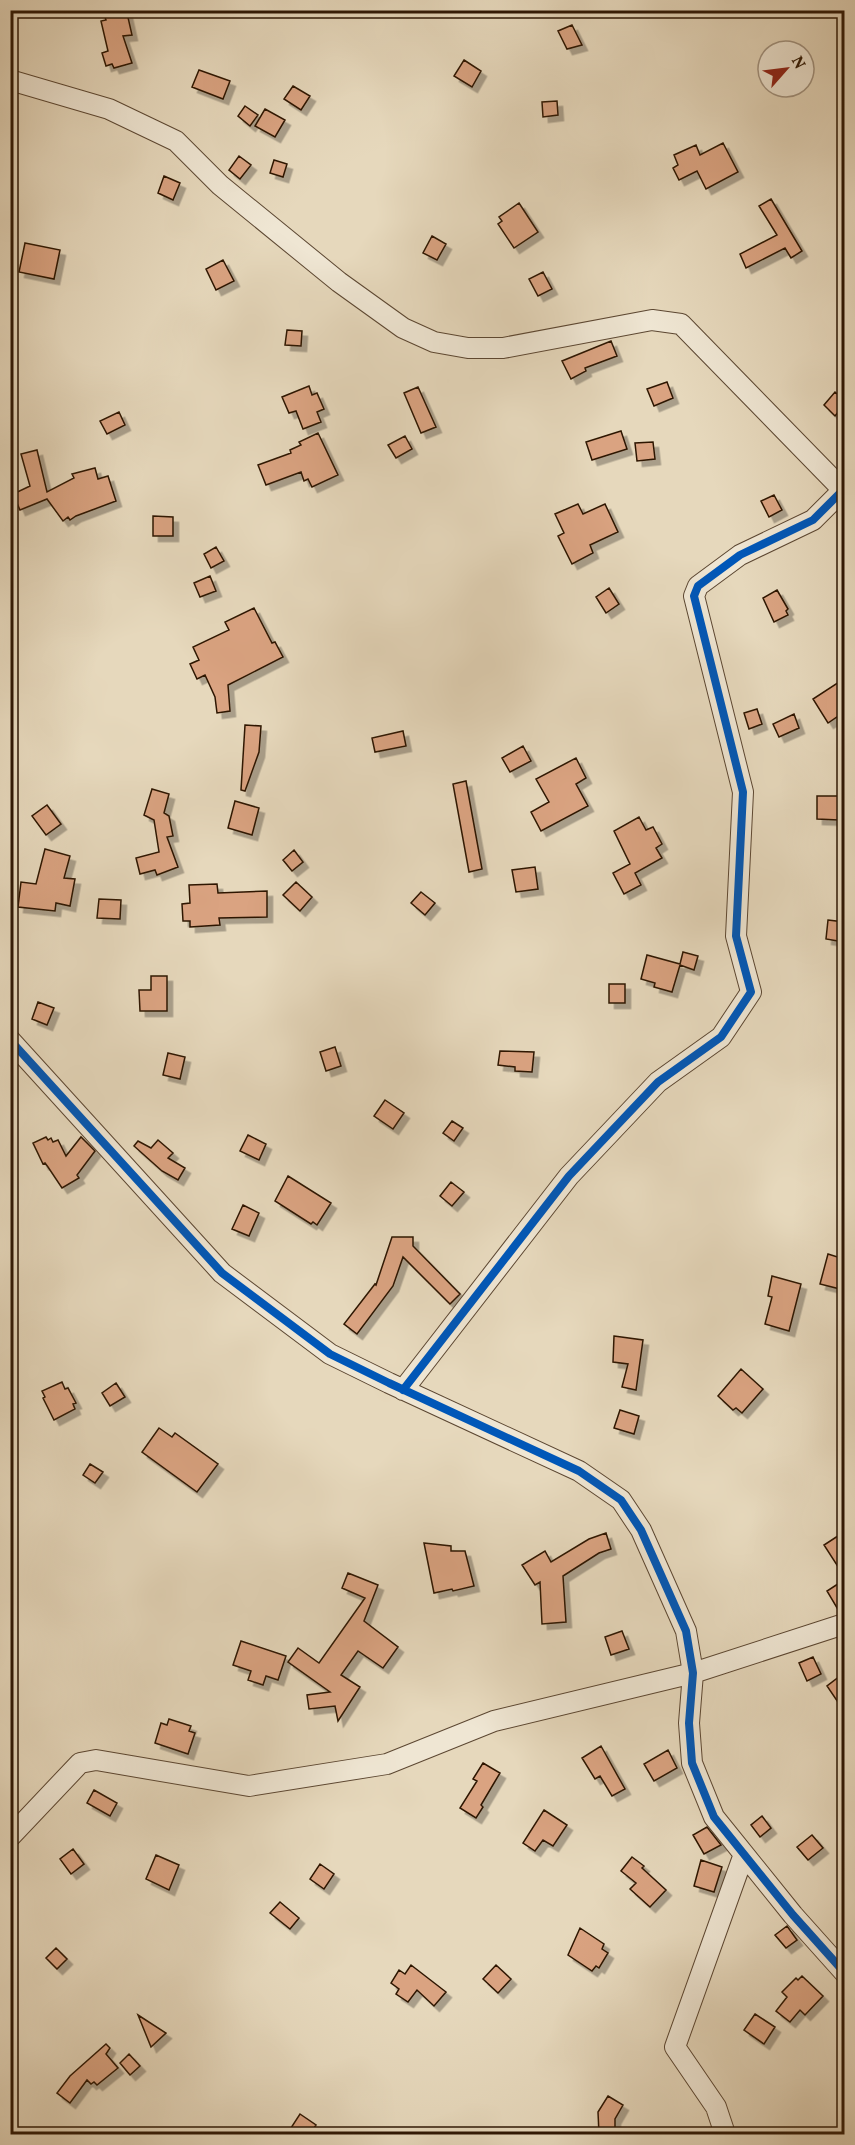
<svg xmlns="http://www.w3.org/2000/svg" width="855" height="2145" font-family="Vollkorn,serif">
  <defs>
    <filter id="shadow"><feDropShadow dx="5.5" dy="5.5" stdDeviation="0" flood-color="#0004"/></filter>
  </defs>
  <rect width="100%" height="100%" fill="#e6d8bc"/>
  <filter id="stains"><feTurbulence type="fractalNoise" baseFrequency=".00333" numOctaves="4"/><feColorMatrix values="0 0 0 0 .2 0 0 0 0 .09 0 0 0 0 .02 0 0 0 .5 -.17"/></filter>
  <radialGradient id="worn" r=".72"><stop offset=".6" stop-color="#630" stop-opacity="0"/><stop offset="1" stop-color="#630" stop-opacity=".3"/></radialGradient>
  <path fill="#daa381" stroke="#2e1704" stroke-width="1.5" filter="url(#shadow)" d="M127,13L132,35L123,36L132,63L114,68L112,64L106,66L102,53L108,51L101,21L106,20L105,17Z
    M572,25L582,45L567,49L558,31Z
    M464,60L481,71L472,87L454,76Z
    M199,70L230,81L223,99L192,87Z
    M293,86L310,96L301,110L284,99Z
    M557,101L558,115L543,117L542,102Z
    M245,106L258,115L250,126L238,116Z
    M265,109L285,120L275,137L255,126Z
    M723,143L738,172L706,189L697,171L679,180L673,168L678,165L674,155L696,145L700,155Z
    M239,156L251,165L240,179L229,170Z
    M274,160L287,164L283,177L270,173Z
    M164,176L180,183L173,200L158,193Z
    M771,199L802,251L791,258L785,248L746,268L740,254L777,235L759,206Z
    M519,203L538,232L514,248L498,224L502,221L499,217Z
    M432,236L446,244L437,260L423,253Z
    M25,243L60,250L54,279L19,272Z
    M223,260L234,281L216,290L206,269Z
    M543,272L552,289L538,296L529,279Z
    M287,330L302,331L301,346L285,345Z
    M611,341L617,356L585,368L586,371L571,379L562,361Z
    M667,382L673,398L654,406L647,389Z
    M309,386L312,395L317,393L324,409L317,412L321,422L303,429L296,411L289,413L282,397Z
    M418,387L436,427L421,433L404,393Z
    M835,392L844,400V405L835,416L824,405Z
    M119,412L125,425L107,434L100,421Z
    M621,431L627,449L592,460L586,442Z
    M318,433L338,475L312,487L308,479L304,481L301,472L266,485L258,465L291,453L290,450L301,445L299,442Z
    M405,436L412,449L396,458L388,445Z
    M653,442L655,459L637,461L635,443Z
    M37,450L47,492L74,478L72,474L95,468L98,479L108,476L116,501L76,516L70,520L68,517L63,521L47,499L20,510L13,494L30,486L21,454Z
    M774,495L782,510L769,517L761,501Z
    M578,504L583,514L605,504L618,532L590,545L593,553L572,564L558,536L564,533L555,514Z
    M153,516L173,517V536H153Z
    M216,547L224,561L211,568L204,554Z
    M210,576L216,591L200,597L194,583Z
    M609,588L619,604L606,613L596,597Z
    M777,590L788,609L786,611L788,615L774,622L763,598Z
    M254,608L272,643L275,642L283,657L228,685L230,711L217,713L215,697L205,675L197,679L190,664L199,660L193,647L229,630L225,622Z
    M839,682L844,690V712L828,723L813,699Z
    M757,709L762,724L749,729L744,713Z
    M794,714L799,728L779,737L773,724Z
    M245,725L261,726L259,752L245,791L241,790Z
    M403,731L406,746L375,752L372,738Z
    M523,746L531,761L510,772L502,758Z
    M576,758L586,778L576,784L588,806L541,831L531,812L549,802L536,779Z
    M466,781L482,869L469,872L453,784Z
    M152,789L169,794L164,813L169,816L173,836L167,837L178,867L157,875L155,870L140,874L136,858L159,852L154,820L144,815Z
    M817,796H844V814L839,813V820L817,819Z
    M235,801L259,808L252,835L228,828Z
    M47,805L61,824L46,835L32,816Z
    M639,817L646,830L653,827L662,844L656,848L662,858L635,873L641,885L624,894L613,873L630,864L614,831Z
    M45,849L70,856L64,878L75,879L70,906L56,903L55,911L18,907L21,882L36,884Z
    M294,850L303,862L292,871L283,860Z
    M535,867L538,889L516,892L512,870Z
    M296,882L312,897L300,911L283,895Z
    M217,884L218,893L267,891V917L219,918L220,925L190,927V921H183L182,904L190,903L189,885Z
    M421,892L435,903L425,915L411,903Z
    M99,899L121,900L120,919L97,918Z
    M828,920L844,922V942L826,939Z
    M683,952L698,956L694,970L680,965L672,992L654,987L655,983L641,979L647,955L680,964Z
    M151,976H167V1011H140L139,990H151Z
    M609,984H625V1003H609Z
    M38,1002L54,1008L47,1025L32,1019Z
    M335,1047L341,1066L326,1071L320,1052Z
    M500,1051L534,1052L532,1072L515,1071V1067L498,1065Z
    M168,1053L185,1057L180,1079L163,1075Z
    M385,1100L404,1113L393,1129L374,1116Z
    M452,1121L463,1128L454,1141L443,1133Z
    M248,1135L266,1144L259,1160L240,1151Z
    M46,1137L48,1140L51,1138L53,1142L58,1140L66,1156L81,1137L95,1151L77,1175L79,1178L62,1188L48,1167L45,1163L43,1164L33,1143Z
    M158,1140L173,1153L168,1158L185,1168L178,1180L162,1171L134,1146L138,1141L151,1148Z
    M288,1176L331,1203L317,1225L313,1222L311,1224L275,1201Z
    M451,1182L464,1192L452,1206L440,1196Z
    M243,1205L259,1213L249,1236L232,1229Z
    M392,1237H413V1246L460,1294L450,1304L403,1257L393,1286L357,1334L344,1324L375,1284L376,1285Z
    M828,1254L844,1259V1286L841,1285L840,1289L820,1284Z
    M772,1276L801,1284L789,1331L765,1324L772,1297L768,1296Z
    M614,1336L643,1340L636,1390L622,1387L628,1364L613,1362Z
    M741,1369L763,1389L742,1413L736,1408L733,1410L718,1396Z
    M62,1382L65,1389L68,1388L76,1403L73,1404L75,1409L54,1420L43,1398L45,1397L42,1391Z
    M116,1383L125,1397L110,1406L102,1393Z
    M620,1410L639,1416L634,1434L614,1428Z
    M159,1428L172,1437L175,1433L218,1464L197,1492L142,1452Z
    M90,1464L103,1472L95,1483L83,1475Z
    M844,1532V1576L824,1545Z
    M606,1533L611,1549L599,1553L563,1576L566,1622L542,1624L540,1582L535,1585L522,1565L545,1551L551,1562L589,1539Z
    M424,1543L451,1546V1551H465L474,1586L453,1591L452,1589L434,1593Z
    M348,1573L378,1585L364,1621L398,1647L383,1668L358,1651L341,1675L360,1687L338,1721L335,1706L309,1709L307,1695L330,1692L288,1662L298,1648L319,1663L365,1598L342,1588Z
    M844,1580V1612L840,1613L827,1591Z
    M622,1631L629,1649L611,1655L605,1637Z
    M241,1641L286,1656L278,1680L266,1676L263,1685L248,1680L251,1671L233,1665Z
    M813,1657L821,1674L807,1681L799,1663Z
    M844,1673V1711L827,1686Z
    M169,1719L191,1726L189,1731L195,1733L188,1754L155,1743L161,1723L167,1725Z
    M601,1746L625,1789L612,1796L600,1776L595,1779L582,1758Z
    M668,1750L677,1768L654,1781L644,1764Z
    M483,1763L500,1773L481,1805L483,1807L476,1818L460,1808L477,1781L473,1779Z
    M94,1790L117,1803L110,1816L87,1803Z
    M544,1810L567,1825L553,1846L543,1840L535,1851L523,1843Z
    M762,1816L771,1828L760,1837L751,1825Z
    M707,1827L721,1845L704,1854L693,1835Z
    M812,1835L823,1848L808,1860L797,1847Z
    M73,1849L84,1864L71,1874L60,1859Z
    M156,1855L179,1865L169,1890L146,1879Z
    M632,1857L644,1866L642,1868L666,1890L650,1907L630,1889L636,1883L621,1871Z
    M701,1860L722,1867L714,1892L694,1886Z
    M320,1864L334,1874L324,1889L310,1879Z
    M280,1902L299,1918L290,1929L270,1913Z
    M787,1926L797,1940L786,1948L775,1935Z
    M580,1928L604,1944L602,1949L608,1953L599,1968L596,1966L592,1971L568,1955Z
    M56,1948L67,1959L57,1969L46,1958Z
    M411,1965L446,1992L434,2006L417,1990L408,2002L396,1994L399,1989L391,1983L399,1970L405,1974Z
    M496,1965L511,1979L498,1993L483,1979Z
    M802,1976L823,1996L805,2015L800,2010L790,2022L776,2011L787,1997L782,1992L796,1978L798,1980Z
    M755,2014L775,2027L764,2044L744,2030Z
    M138,2015L166,2033L151,2047Z
    M106,2044L110,2048L106,2054L118,2068L97,2085L94,2082L91,2084L87,2080L70,2103L57,2093L70,2076Z
    M129,2054L140,2066L130,2075L120,2063Z
    M608,2096L623,2105L615,2119V2134H599L598,2112Z
    M300,2114L316,2125L310,2134H287Z"/>
  <g fill="none" stroke-linecap="round" stroke-linejoin="round">
    <g stroke="#5c4732" stroke-width="22">
      <path id="minor" d="M10,80L109,109L176,141L220,185L339,282L403,328L434,342L468,348H503L652,320L681,324L844,491
        M10,1040L222,1273L330,1354L389,1383L579,1471L621,1500L641,1530L686,1631L693,1673L689,1723L692,1763L714,1817L793,1915L844,1972
        M403,1390L569,1176L658,1082L721,1037L751,992L736,936L743,792L694,596L698,586L740,555L813,520L843,490
        M10,1837L80,1763L96,1760L249,1786L387,1764L494,1721L693,1673L844,1624
        M725,2134L716,2107L675,2047L744,1854"/>
    </g>
    <use href="#minor" stroke="#efe6d3" stroke-width="20"/>
    <g stroke="#efe6d3" stroke-width="11">
      <path id="cycleway" d="M10,1040L222,1273L330,1354L389,1383L579,1471L621,1500L641,1530L686,1631L693,1673L689,1723L692,1763L714,1817L793,1915L844,1972
        M403,1390L569,1176L658,1082L721,1037L751,992L736,936L743,792L694,596L698,586L740,555L813,520L843,490"/>
    </g>
    <use href="#cycleway" stroke="#0057b8" stroke-width="8"/>
  </g>
  <rect width="855" height="2145" fill="none" stroke="#e6d8bc" stroke-width="36"/>
  <rect x="12" y="12" width="831" height="2121" fill="none" stroke="#2e1704" stroke-width="3"/>
  <rect x="18" y="18" width="819" height="2109" fill="none" stroke="#2e1704" stroke-width="1.5"/>
  <g transform="translate(786 69) rotate(62)"><circle r="28" fill="#efe6d3" stroke="#a29380" stroke-width="1.5"/>
  <path d="M0-4.5L10 22L0 15L-10 22Z" fill="#8f2418"/>
  <text y="-9" font-size="16" font-weight="bold" text-anchor="middle" fill="#2e1704">N</text>
  </g>
  <rect width="100%" height="100%" filter="url(#stains)"/>
  <rect width="100%" height="100%" fill="url(#worn)"/>
</svg>
